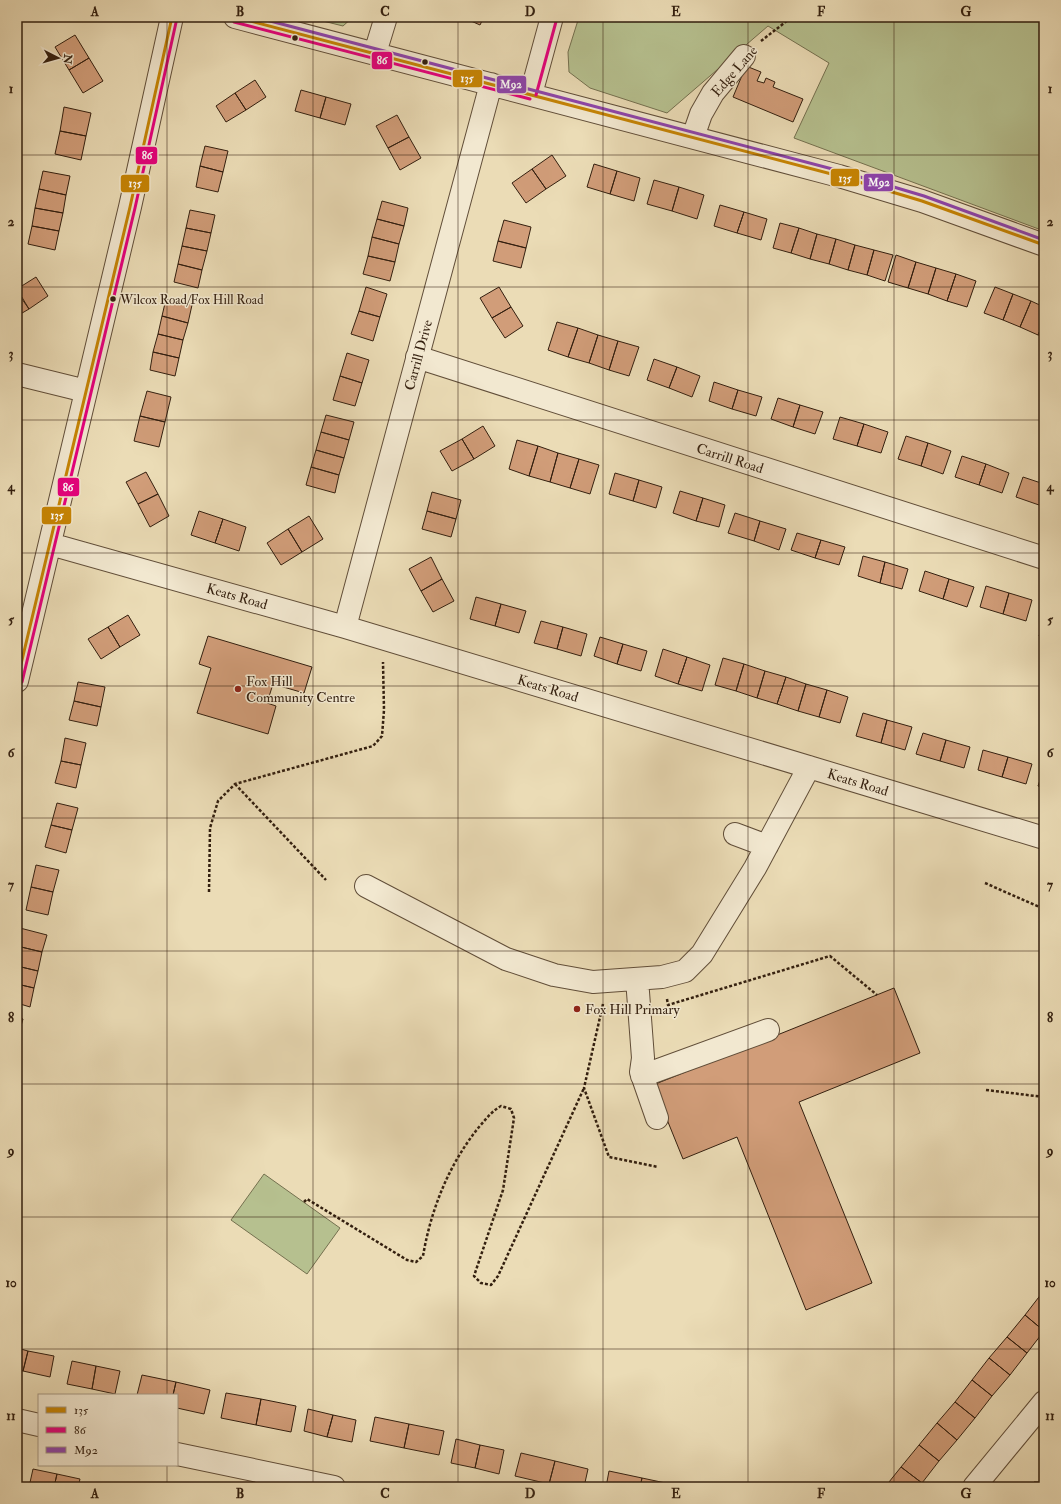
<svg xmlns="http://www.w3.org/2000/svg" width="1061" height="1504" font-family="'IM FELL Double Pica',serif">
  <rect width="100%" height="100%" fill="#ebdcb6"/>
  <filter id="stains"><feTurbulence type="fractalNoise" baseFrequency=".005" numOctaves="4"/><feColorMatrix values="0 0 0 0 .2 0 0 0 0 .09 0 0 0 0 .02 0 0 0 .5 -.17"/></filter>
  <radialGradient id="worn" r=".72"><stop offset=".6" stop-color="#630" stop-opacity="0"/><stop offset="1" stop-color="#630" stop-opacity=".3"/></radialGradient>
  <path fill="#b6c08f" stroke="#74704f" d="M307,17H353L343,26Z
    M579,17H1044V231L794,138L829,63L768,26L667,113L590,88L569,72L568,52Z
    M264,1174L340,1228L307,1274L231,1220Z"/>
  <path fill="#d19d79" stroke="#331f0f" d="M462,17H484L480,25Z
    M75,35L89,58L69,70L55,47Z
    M89,58L103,81L83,93L69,70Z
    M746,66L761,72L757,81L764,83L766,78L775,82L773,87L803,99L793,122L733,97Z
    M255,80L266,97L246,110L235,93Z
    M301,90L326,97L320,118L295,111Z
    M235,93L246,110L226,122L216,106Z
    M326,97L351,104L345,125L320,118Z
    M64,107L91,113L86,136L60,131Z
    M397,115L409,137L388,148L376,126Z
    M60,131L86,136L81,160L55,154Z
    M409,137L421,158L400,170L388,148Z
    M205,146L228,151L223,172L200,166Z
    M552,155L566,176L546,189L532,169Z
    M594,164L617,171L610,194L587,187Z
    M200,166L223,172L218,192L196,187Z
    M532,169L546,189L526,203L512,183Z
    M43,171L70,176L66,195L39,189Z
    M617,171L640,178L634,201L610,194Z
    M654,180L679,187L672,211L647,204Z
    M679,187L704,195L697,219L672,211Z
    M39,189L66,195L63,213L35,208Z
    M382,201L408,208L404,226L377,219Z
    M720,205L744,212L737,233L714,226Z
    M35,208L63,213L59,231L32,226Z
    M190,210L215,215L211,233L186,228Z
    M744,212L767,219L761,240L737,233Z
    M377,219L404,226L399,244L372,237Z
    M504,220L531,227L526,248L498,241Z
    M780,223L799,228L791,253L773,248Z
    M32,226L59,231L55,250L28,244Z
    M186,228L211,233L207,251L182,246Z
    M799,228L817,234L810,259L791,253Z
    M817,234L836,239L829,264L810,259Z
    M372,237L399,244L395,262L368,256Z
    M836,239L855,245L848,270L829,264Z
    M498,241L526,248L521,268L493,261Z
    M855,245L874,250L867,275L848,270Z
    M182,246L207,251L202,270L178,264Z
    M874,250L893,255L885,281L867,275Z
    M896,255L916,262L908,288L888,282Z
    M368,256L395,262L390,281L363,274Z
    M916,262L936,268L928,294L908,288Z
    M178,264L202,270L198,288L174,282Z
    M936,268L956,274L947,301L928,294Z
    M956,274L976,281L967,307L947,301Z
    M36,277L48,296L29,309L17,289Z
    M366,287L387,294L380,317L359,311Z
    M499,287L511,307L492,318L480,298Z
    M995,287L1013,294L1003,320L984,313Z
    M17,292L29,309L17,316Z
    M1013,294L1031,301L1020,327L1003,320Z
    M166,299L192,305L188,323L162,316Z
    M1031,301L1044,307V321L1038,335L1020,327Z
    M511,307L523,326L505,338L492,318Z
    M359,311L380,317L373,341L351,334Z
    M162,316L188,323L183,340L158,334Z
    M1044,321V337L1038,335Z
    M557,322L578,328L568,357L548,350Z
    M578,328L598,335L589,363L568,357Z
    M158,334L183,340L179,358L153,352Z
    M598,335L618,341L609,370L589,363Z
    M618,341L639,347L629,376L609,370Z
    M153,352L179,358L175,376L150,370Z
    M347,353L369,360L362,383L340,376Z
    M654,359L677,367L669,388L647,380Z
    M677,367L700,376L692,397L669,388Z
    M340,376L362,383L355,406L333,400Z
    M714,382L738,390L732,409L709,401Z
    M738,390L762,397L756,416L732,409Z
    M147,391L171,397L165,422L140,416Z
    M778,398L800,405L793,427L771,419Z
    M800,405L823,412L815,434L793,427Z
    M326,415L354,422L349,440L321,432Z
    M140,416L165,422L159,447L134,441Z
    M840,417L864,424L857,446L833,439Z
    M864,424L888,432L881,453L857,446Z
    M483,426L495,446L474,459L462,439Z
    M321,432L349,440L344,458L316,450Z
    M906,436L928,443L921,466L898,459Z
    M462,439L474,459L452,471L440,451Z
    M517,440L538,446L529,476L509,469Z
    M928,443L951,451L943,474L921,466Z
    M538,446L558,453L550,482L529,476Z
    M316,450L344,458L339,475L311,467Z
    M558,453L579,459L570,488L550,482Z
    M962,456L986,464L979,485L955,477Z
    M579,459L599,465L590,494L570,488Z
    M986,464L1009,473L1002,493L979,485Z
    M311,467L339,475L335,493L306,485Z
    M146,472L158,494L138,504L126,482Z
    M615,473L639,480L633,501L609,494Z
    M1023,477L1044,484V492L1039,505L1016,497Z
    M639,480L662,487L656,508L633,501Z
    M680,491L703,498L696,521L673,513Z
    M432,492L461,500L456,519L427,511Z
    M158,494L169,516L150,527L138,504Z
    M703,498L725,505L719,527L696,521Z
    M199,511L223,519L215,543L191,535Z
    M427,511L456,519L451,537L422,529Z
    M735,513L760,521L754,541L728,533Z
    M309,516L323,539L302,552L288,529Z
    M223,519L246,527L239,551L215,543Z
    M760,521L786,529L779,550L754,541Z
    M288,529L302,552L281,565L267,543Z
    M797,533L821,540L815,558L791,550Z
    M821,540L845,547L839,565L815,558Z
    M863,556L885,562L880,583L858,576Z
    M431,557L442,579L421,591L409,569Z
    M885,562L908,569L902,589L880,583Z
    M925,571L949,579L943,599L919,591Z
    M442,579L454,601L433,612L421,591Z
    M949,579L974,587L967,607L943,599Z
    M986,586L1009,593L1003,614L980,607Z
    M1009,593L1032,600L1026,621L1003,614Z
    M476,597L501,604L495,626L470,619Z
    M501,604L526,611L519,633L495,626Z
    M128,615L140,635L120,647L108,627Z
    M1044,620V638L1039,636Z
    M541,621L563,627L557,649L534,643Z
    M108,627L120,647L101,659L88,639Z
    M563,627L587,634L581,656L557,649Z
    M208,636L312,667L304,693L273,684L267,703L276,706L268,734L197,713L211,668L199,664Z
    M600,637L623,644L617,664L594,656Z
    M623,644L647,651L641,671L617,664Z
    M663,649L687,657L678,684L655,676Z
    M687,657L710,665L702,691L678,684Z
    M723,658L744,664L736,691L715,685Z
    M744,664L765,671L757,698L736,691Z
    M765,671L786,677L777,704L757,698Z
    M786,677L806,684L798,711L777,704Z
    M78,682L105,687L101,707L74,701Z
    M806,684L827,690L819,717L798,711Z
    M827,690L848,697L840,723L819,717Z
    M74,701L101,707L97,726L69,720Z
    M863,713L887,720L881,743L856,736Z
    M887,720L912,727L905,750L881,743Z
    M923,733L946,740L940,761L916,754Z
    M65,738L86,743L81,765L61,761Z
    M946,740L970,747L964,768L940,761Z
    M983,750L1008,757L1002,777L978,770Z
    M1008,757L1032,764L1026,784L1002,777Z
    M61,761L81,765L76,788L55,783Z
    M1044,768V789L1038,786Z
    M57,803L78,808L72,830L51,825Z
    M51,825L72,830L66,853L45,847Z
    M36,865L59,870L53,892L31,887Z
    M31,887L53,892L48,915L26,910Z
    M20,928L47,935L42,952L17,946Z
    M17,946L42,952L38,971L17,966Z
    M17,966L38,971L34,988L17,984Z
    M17,984L34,988L30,1007L17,1003Z
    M894,988L920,1053L799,1102L872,1283L806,1310L737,1137L683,1159L653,1085Z
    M17,1017L23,1019L17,1040Z
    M1042,1293L1044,1295V1331L1025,1315Z
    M1025,1315L1044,1331L1027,1353L1007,1337Z
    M1007,1337L1027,1353L1010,1375L989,1358Z
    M17,1348L28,1351L23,1371L17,1370Z
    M28,1351L54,1356L50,1377L23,1371Z
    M989,1358L1010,1375L992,1396L972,1380Z
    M72,1361L96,1366L92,1389L67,1384Z
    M96,1366L120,1371L115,1394L92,1389Z
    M142,1375L176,1382L173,1395H137Z
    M972,1380L992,1396L975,1418L955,1402Z
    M176,1382L210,1390L204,1414L177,1408V1395H173Z
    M226,1393L261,1399L256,1425L221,1418Z
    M261,1399L296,1406L291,1432L256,1425Z
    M955,1402L975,1418L957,1440L937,1423Z
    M308,1409L333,1415L327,1437L304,1431Z
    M333,1415L356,1420L352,1442L327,1437Z
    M375,1417L409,1424L404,1448L370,1441Z
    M937,1423L957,1440L939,1461L919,1445Z
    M409,1424L444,1431L439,1455L404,1448Z
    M456,1439L480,1445L475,1468L451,1463Z
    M480,1445L504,1450L499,1474L475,1468Z
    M919,1445L939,1461L922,1483L901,1467Z
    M521,1453L555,1461L549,1484L515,1476Z
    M555,1461L588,1469L584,1487H559L549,1484Z
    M901,1467L922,1483L919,1487H885Z
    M33,1469L57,1474L54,1487H29Z
    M609,1471L642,1478L640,1487H606Z
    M57,1474L80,1479L78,1487H54Z
    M642,1478L675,1485V1487H640Z
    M1034,1482H1044V1487H1034Z
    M93,1483L115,1487H93Z"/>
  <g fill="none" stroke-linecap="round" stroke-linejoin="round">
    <g stroke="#614e39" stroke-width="24">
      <path id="minor" d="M235,17L839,176L922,201L1044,245
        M375,53L386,17
        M531,94L552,17
        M693,137L701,114L713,93L744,56
        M417,357L1044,558
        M17,374L86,391
        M50,544L345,627L1044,838
        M345,627L491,84
        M17,681L130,207L172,17
        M735,834L767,846
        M366,886L506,959L554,975L593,982L662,977L685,971L702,954L755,868L809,767
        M637,979L643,1058L641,1072L657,1118
        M642,1076L768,1030
        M17,1420L39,1425
        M177,1454L334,1487
        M974,1487L1044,1402"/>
    </g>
    <path stroke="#331f0f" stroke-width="2.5" stroke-dasharray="3 2" stroke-linecap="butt" d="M761,41L792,17
      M235,784L326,880
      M985,883L1044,909
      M209,892L210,828L218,801L235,784L373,746L382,736L384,710L383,662
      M667,999L668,1005L830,956L877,995
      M603,1004L584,1088L609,1157L658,1167
      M986,1090L1044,1097
      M304,1202L307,1199L407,1260L416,1262L423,1256C431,1209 449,1164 479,1127C486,1119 492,1111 501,1106L511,1109L514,1118L503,1190L474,1276L481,1283L491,1285L498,1276L584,1088"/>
    <use href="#minor" stroke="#f2e8d0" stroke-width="22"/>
    <g stroke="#f2e8d0" stroke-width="6">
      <path id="bus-1" d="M235,17L839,176L922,201L1044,245
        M17,681L130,207L172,17"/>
    </g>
    <g stroke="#f2e8d0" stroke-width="6">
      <path id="bus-2" d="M234,22L530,99
        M536,95L557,18
        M22,682L135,208L177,18"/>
    </g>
    <g stroke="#f2e8d0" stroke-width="6">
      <path id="bus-3" d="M255,17L840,171L924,196L1044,240"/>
    </g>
    <use href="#bus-1" stroke="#c68404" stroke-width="3"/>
    <use href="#bus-2" stroke="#e5007d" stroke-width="3"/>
    <use href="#bus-3" stroke="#8e44ad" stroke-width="3"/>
  </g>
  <path fill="none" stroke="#331f0f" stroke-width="1" stroke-opacity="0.55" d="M167,17V1395M313,17V1487M458,17V1487M603,17V1487M748,17V1487M894,17V1487M17,155H1044M17,287H1044M17,420H1044M17,553H1044M17,686H1044M17,818H1044M17,951H1044M17,1084H1044M17,1217H1044M17,1349H1044M167,1465V1487"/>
  <g fill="#331f0f" stroke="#f2e8d0" stroke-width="1.5">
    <circle cx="295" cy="38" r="3.5"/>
    <circle cx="425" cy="62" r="3.5"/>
    <circle cx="113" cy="299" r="3.5"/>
  </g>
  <g fill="#8f2418" stroke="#f2e8d0" stroke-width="1.5">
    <circle cx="238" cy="689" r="4"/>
    <circle cx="577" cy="1009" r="4"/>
  </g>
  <g text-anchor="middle" stroke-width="3" stroke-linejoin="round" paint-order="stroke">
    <g font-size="13" fill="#331f0f" stroke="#f2e8d0" text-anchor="start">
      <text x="120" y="304">Wilcox Road/Fox Hill Road</text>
    </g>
    <g font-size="14" fill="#331f0f" stroke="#f2e8d0">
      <text transform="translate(734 71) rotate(-49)" y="5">Edge Lane</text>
      <text transform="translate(418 355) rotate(-75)" y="5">Carrill Drive</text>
      <text transform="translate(730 458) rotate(18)" y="5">Carrill Road</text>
      <text transform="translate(237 596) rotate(16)" y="5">Keats Road</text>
      <text transform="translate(548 688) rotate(17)" y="5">Keats Road</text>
      <text transform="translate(858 782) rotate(17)" y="5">Keats Road</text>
    </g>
    <g font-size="14" fill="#331f0f" stroke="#f2e8d0" text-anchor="start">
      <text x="246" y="686">Fox Hill<tspan x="246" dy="16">Community Centre</tspan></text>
      <text x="585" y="1014">Fox Hill Primary</text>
    </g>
  </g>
  <g stroke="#f2e8d0" stroke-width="1.5">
    <rect x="371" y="51" width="22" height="19" rx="4" fill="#e5007d"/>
    <rect x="452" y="69" width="31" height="19" rx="4" fill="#c68404"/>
    <rect x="496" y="75" width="31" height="19" rx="4" fill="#8e44ad"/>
    <rect x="135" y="146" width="23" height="19" rx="4" fill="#e5007d"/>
    <rect x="830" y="168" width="30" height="19" rx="4" fill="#c68404"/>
    <rect x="863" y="173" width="31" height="19" rx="4" fill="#8e44ad"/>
    <rect x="120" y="174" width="30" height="19" rx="4" fill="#c68404"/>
    <rect x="57" y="477" width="23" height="20" rx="4" fill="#e5007d"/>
    <rect x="41" y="506" width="31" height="19" rx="4" fill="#c68404"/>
  </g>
  <g font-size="11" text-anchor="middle" font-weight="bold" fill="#fff">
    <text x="382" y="64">86</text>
    <text x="467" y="82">135</text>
    <text x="511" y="88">M92</text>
    <text x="147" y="159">86</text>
    <text x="845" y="182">135</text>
    <text x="879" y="186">M92</text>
    <text x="135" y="187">135</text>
    <text x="68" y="491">86</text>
    <text x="57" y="519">135</text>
  </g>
  <rect width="1061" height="1504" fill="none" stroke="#ebdcb6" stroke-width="44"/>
  <rect x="38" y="1394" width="140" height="72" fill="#f2e8d0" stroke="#a69883"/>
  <rect x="46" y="1407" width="20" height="6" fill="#c68404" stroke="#a69883"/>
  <text x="74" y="1414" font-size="12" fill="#331f0f">135</text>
  <rect x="46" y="1427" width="20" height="6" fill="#e5007d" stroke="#a69883"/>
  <text x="74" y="1434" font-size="12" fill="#331f0f">86</text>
  <rect x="46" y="1447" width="20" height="6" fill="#8e44ad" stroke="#a69883"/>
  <text x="74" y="1454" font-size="12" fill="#331f0f">M92</text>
  <g transform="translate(58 58) rotate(96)" stroke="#f2e8d0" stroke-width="3" paint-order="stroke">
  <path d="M0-3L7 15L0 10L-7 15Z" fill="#331f0f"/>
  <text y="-6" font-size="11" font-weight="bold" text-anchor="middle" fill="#331f0f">N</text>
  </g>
  <rect x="22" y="22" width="1017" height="1460" fill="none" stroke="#331f0f" stroke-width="1.5"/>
  <g font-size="13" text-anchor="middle" font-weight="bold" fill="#331f0f">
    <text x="95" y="16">A</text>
    <text x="240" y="16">B</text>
    <text x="385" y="16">C</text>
    <text x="530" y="16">D</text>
    <text x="676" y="16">E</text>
    <text x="821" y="16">F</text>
    <text x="966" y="16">G</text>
    <text x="11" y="93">1</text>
    <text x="1050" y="93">1</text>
    <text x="11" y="226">2</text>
    <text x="1050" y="226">2</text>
    <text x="11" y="358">3</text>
    <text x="1050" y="358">3</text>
    <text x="11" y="491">4</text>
    <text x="1050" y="491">4</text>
    <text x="11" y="624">5</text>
    <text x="1050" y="624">5</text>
    <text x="11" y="757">6</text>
    <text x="1050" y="757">6</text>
    <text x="11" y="889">7</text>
    <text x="1050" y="889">7</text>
    <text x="11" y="1022">8</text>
    <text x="1050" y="1022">8</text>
    <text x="11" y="1155">9</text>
    <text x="1050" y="1155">9</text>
    <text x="11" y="1287">10</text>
    <text x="1050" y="1287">10</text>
    <text x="11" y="1420">11</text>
    <text x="1050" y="1420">11</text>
    <text x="95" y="1498">A</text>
    <text x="240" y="1498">B</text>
    <text x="385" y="1498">C</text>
    <text x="530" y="1498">D</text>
    <text x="676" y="1498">E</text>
    <text x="821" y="1498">F</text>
    <text x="966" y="1498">G</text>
  </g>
  <rect width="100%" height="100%" filter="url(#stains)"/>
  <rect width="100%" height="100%" fill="url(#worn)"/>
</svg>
